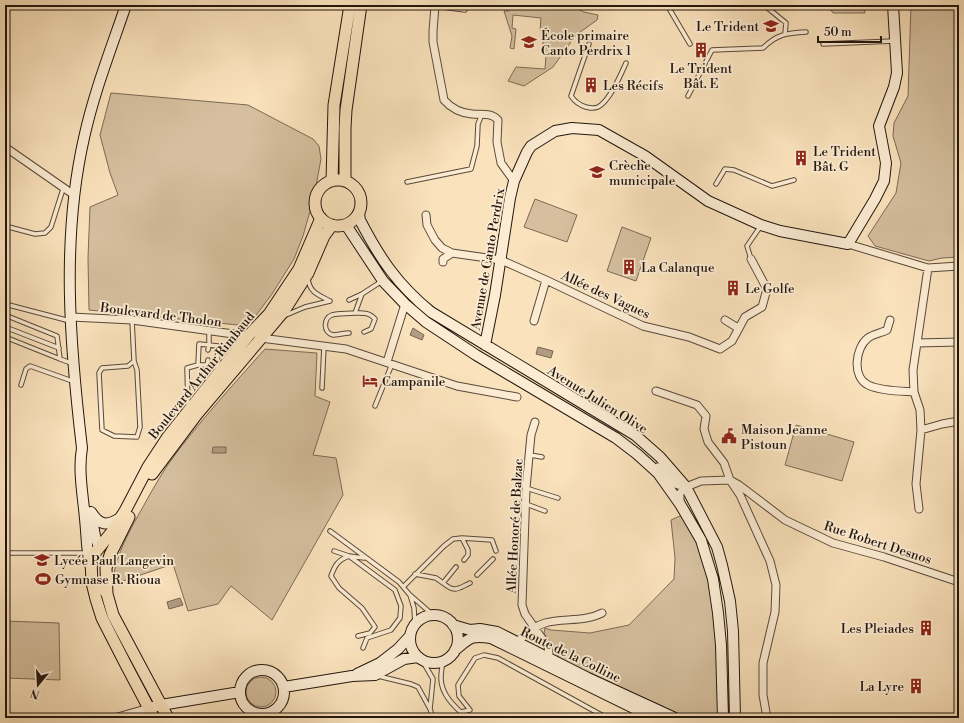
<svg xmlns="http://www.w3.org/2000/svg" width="964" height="723" font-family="'Libre Bodoni',serif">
  <rect width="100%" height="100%" fill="#fae2bc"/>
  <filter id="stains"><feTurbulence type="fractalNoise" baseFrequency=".005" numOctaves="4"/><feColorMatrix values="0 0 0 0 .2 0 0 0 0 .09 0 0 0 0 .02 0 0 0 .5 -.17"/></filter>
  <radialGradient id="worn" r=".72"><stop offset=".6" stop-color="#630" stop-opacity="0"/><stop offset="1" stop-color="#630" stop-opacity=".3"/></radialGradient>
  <path fill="#d5bf9e" stroke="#7c6a56" d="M509,5L547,8L523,5H570L584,12L598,15L597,20L576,35L553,67L524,86L508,81L516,67L545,69L546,55L542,54L544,32L540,31L541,18L513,15L512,28L516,29L514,49L510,48L512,36L504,11H509Z
    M827,5H864L865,13H833Z
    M911,5H959V257L942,258L929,261L875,246L868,236L896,193L901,163L893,136L894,123L908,96Z
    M111,93L248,105L313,139L319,146L321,159L314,197L303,236L294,259L272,294L248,326L89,310L88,258L90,207L118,195L110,173L100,135Z
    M535,199L577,215L567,242L524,227Z
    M622,227L651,238L636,281L607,271Z
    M265,349L317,353L315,396L330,402L313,455L336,458L343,495L272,620L231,586L218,604L188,611L173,564L114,584C111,566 127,536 135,521C146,502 156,482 169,463C198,423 232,386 265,349Z
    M796,425L854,442L842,481L785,465Z
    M682,515L698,541L710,580L718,645V718H687L560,659L544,633L545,628L551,630L590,633L629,625L674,579L675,558L671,520Z
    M5,621L59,623L60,680L5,678Z
    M246 692a15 15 0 1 1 30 0a15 15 0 1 1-30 0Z"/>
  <path fill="#b19d81" stroke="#786753" d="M413,328L424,335L422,340L410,335Z
    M538,347L553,351L551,358L536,354Z
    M213,447H226V453H212Z
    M180,598L183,605L169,609L167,602Z"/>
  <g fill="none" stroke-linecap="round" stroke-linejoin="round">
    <g stroke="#58493a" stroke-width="5.5">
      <path id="lane" d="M667,5L690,44
        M764,5L786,23L785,34
        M435,6L465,10
        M589,44L571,96C575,102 579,105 586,107C591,108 593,109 598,107C610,101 621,74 626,63
        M823,44L894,41
        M688,96L712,50L763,48C777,34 787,33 806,32
        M407,182L471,169L477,146L478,124L482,114
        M716,184L725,169L734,170L772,186L794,180
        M5,226L35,234L45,233L51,227L63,189
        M751,259L747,246L760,227
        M308,278C309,292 318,295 330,301
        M349,300L362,294L382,281
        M5,304L70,321
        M355,313C363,313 369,312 375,319L371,329L364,332
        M5,315L57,336L60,359L71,363
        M286,315L305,307L330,301
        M132,320L134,361L128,366L102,368L99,373L102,430L114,436L137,437L140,427L137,370L134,361
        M5,327L59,348
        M349,333C344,333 338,335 333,335C323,333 323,318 332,315C339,313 347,314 355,313L362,294
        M5,337L60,359
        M208,360L207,365H198L199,344L209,345V332
        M207,365L217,366L218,346L209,345L208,350
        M21,385L26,369L30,366L75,382
        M322,388L324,346
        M188,406L187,368L198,365
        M375,406L392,364
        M530,455L542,457
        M526,488L558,498
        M526,504L545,511
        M330,531L399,582L409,594L433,615
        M462,538L492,540L496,551
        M334,551L349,556L364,558
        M5,553H86
        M415,574L436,578L443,583L456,567
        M477,575L493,559
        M443,583C455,593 457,589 470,583
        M404,586L444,546L453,539L462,538L468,550V555L464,560
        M410,595L414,608L415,624
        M358,636L370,633L375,627L362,608L339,588L331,576C335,565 338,560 349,556L395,590L401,606L400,618L391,630L367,638L363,648
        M422,660L433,679L430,709L433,718
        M443,661C442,667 441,672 441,678C441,695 455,707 467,718
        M378,676L411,684L418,687L430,709
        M461,712L470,710L459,696L458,685L475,658L484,655L498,658L607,718
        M266,714V718"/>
    </g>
    <g stroke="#58493a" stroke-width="9">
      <path id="street" d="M429,5L435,6L433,31V42L444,100C451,108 460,113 472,114C481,115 491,112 498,120L497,142L501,163L514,181
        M5,147L74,195
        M426,215L427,225L435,240L442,248L452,253L501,260L546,280L643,326L689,337L720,349L732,341L745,317L762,307L767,289L751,259
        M848,244L928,268L959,266
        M443,262V259L452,253
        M71,317L132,320L248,336
        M725,320L738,328
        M890,320L887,330C881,333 873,334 868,338C855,348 852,377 868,385C881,391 899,391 914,392
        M534,321L546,280
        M261,338L346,349L457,386L517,397
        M917,343L959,342
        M387,362L405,304
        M656,391L697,405L706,416L704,429L708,442L724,463L730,480L740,495L770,561L776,585L775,612L763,663V695L767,718
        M535,422L531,435L526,488L522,605L525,614L548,647L549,654L547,657L543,658
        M921,430L942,424L959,421
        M658,467L675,484L686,487
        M680,503V493L686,487L701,481L730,480L739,485L785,520L833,543L884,557L959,582
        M919,509L916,484L921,430L920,410L914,392L913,370L928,268
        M517,642C525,635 534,626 545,623C563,618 585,622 602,613
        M114,718L149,708"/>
    </g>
    <g stroke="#22160e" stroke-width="12">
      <path id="secondary" d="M359,214L360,220C380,259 398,285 431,312L635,435L660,457L686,487L717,547L722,565L730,601L733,631L735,718
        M346,225L383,281L405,304L426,322L476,355L616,438L637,454L658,473L680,504L701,540L713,579L718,613L721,645L723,718
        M485,345L495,295L510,198L514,181L527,152L531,146L555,131L572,128L599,130L645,156L708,201L761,225L780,231L848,244L875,199L884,181L886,163L879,126L894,87L897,73L893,5
        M91,512C100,526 107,526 120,518
        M91,513L95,536L99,547
        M91,568C86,551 87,536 85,519C83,495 78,471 82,448C70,346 61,239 84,138C94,92 111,49 126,5
        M410 639a24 24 0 1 1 48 0a24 24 0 1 1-48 0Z
        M453,625L470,630L480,629L497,632L588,678L675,718
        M455,650C470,638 470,635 491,638L654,718
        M240 692a22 22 0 1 1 44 0a22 22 0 1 1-44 0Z
        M357,674L380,663L398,649L410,636
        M284,687L352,676L375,675L404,659L418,657
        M149,708L161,705L240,692"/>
    </g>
    <g stroke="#22160e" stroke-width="13">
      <path id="primary" d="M315 203a23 23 0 1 1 46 0a23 23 0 1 1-46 0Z
        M332,181L334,105L350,5
        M345,181V128L346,110L361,5
        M152,474L197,414L284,311L308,273L324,236L332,225
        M103,588L107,594L113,615L168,718
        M107,594L106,568L110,555L129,517
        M154,718L125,663L102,618L96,599L92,583L91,560L94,554L111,533L125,511L148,467L167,438L248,336L269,314L299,269L321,218"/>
    </g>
    <use href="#lane" stroke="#fcecd3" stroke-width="3.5"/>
    <use href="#street" stroke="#fcecd3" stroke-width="7"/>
    <use href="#secondary" stroke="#fcecd3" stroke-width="10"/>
    <use href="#primary" stroke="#fae2bc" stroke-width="11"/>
  </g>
  <defs>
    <g id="school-bare" transform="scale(1.2)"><path d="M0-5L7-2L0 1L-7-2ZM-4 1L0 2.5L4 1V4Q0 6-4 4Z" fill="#8f2418" stroke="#fcecd3" stroke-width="2.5" paint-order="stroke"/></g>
    <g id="building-bare" transform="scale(1.2)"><path d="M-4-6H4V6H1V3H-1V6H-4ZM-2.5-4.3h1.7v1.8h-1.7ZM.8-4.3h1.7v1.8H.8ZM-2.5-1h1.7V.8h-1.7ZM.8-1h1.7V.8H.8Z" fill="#8f2418" stroke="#fcecd3" stroke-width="2.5" paint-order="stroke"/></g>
    <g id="hotel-bare" transform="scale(1.2)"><path d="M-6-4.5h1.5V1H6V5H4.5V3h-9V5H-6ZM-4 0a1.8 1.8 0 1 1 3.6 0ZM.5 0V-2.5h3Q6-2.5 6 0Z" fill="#8f2418" stroke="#fcecd3" stroke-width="2.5" paint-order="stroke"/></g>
    <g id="civic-bare" transform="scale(1.2)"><path d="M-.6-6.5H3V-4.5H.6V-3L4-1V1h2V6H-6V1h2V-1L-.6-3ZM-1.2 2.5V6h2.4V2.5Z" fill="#8f2418" stroke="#fcecd3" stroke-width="2.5" paint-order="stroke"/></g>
    <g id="stadium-bare" transform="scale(1.2)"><path d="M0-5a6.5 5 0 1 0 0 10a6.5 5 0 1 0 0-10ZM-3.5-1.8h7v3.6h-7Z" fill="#8f2418" stroke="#fcecd3" stroke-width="2.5" paint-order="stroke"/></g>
  </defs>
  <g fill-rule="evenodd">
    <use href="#school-bare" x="771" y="26"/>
    <use href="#school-bare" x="529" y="42"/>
    <use href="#building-bare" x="701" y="50"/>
    <use href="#building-bare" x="591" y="85"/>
    <use href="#building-bare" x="801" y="158"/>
    <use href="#school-bare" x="597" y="172"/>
    <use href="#building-bare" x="629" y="267"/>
    <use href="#building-bare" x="733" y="288"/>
    <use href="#hotel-bare" x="370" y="381"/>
    <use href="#civic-bare" x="729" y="436"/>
    <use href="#school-bare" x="42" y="560"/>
    <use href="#stadium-bare" x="43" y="579"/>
    <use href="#building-bare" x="926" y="628"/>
    <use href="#building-bare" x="916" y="686"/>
  </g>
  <g text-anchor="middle" stroke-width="3.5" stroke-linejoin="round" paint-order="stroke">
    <g font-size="13" fill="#22160e" stroke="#fcecd3" text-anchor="start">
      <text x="759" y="31" text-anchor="end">Le Trident</text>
      <text x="541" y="40">École primaire<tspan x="541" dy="15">Canto Perdrix 1</tspan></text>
      <text x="701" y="73" text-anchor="middle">Le Trident<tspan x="701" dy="15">Bât. E</tspan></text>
      <text x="603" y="90">Les Récifs</text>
      <text x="813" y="156">Le Trident<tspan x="813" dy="15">Bât. G</tspan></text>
      <text x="609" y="170">Crèche<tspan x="609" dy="15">municipale</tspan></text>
      <text x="641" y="272">La Calanque</text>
      <text x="745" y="293">Le Golfe</text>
      <text x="382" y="386">Campanile</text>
      <text x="741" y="434">Maison Jeanne<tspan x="741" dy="15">Pistoun</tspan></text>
      <text x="54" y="565">Lycée Paul Langevin</text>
      <text x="55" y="584">Gymnase R. Rioua</text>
      <text x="914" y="633" text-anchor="end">Les Pleiades</text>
      <text x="904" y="691" text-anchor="end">La Lyre</text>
    </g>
    <g font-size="13" fill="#22160e" stroke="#fcecd3">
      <text transform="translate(487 259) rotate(-80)" y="5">Avenue de Canto Perdrix</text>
      <text transform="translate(606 294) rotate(25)" y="5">Allée des Vagues</text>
      <text transform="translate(161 314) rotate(7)" y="5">Boulevard de Tholon</text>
      <text transform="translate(201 375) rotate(-51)" y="5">Boulevard Arthur Rimbaud</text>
      <text transform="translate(598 399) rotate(32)" y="5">Avenue Julien Olive</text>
      <text transform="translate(514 526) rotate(-87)" y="5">Allée Honoré de Balzac</text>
      <text transform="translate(878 542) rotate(18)" y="5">Rue Robert Desnos</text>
      <text transform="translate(571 654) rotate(26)" y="5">Route de la Colline</text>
    </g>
  </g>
  <rect width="964" height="723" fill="none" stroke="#fae2bc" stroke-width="20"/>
  <rect x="6" y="6" width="952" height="711" fill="none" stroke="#22160e" stroke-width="2"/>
  <rect x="10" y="10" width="944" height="703" fill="none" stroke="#22160e"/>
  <g transform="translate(38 685) rotate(198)" stroke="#fcecd3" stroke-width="3" paint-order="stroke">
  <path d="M0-3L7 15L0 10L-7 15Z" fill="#22160e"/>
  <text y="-6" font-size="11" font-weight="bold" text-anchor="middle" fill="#22160e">N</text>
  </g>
  <path d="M818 36v6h63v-6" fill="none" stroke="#22160e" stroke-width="2"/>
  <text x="824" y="36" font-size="12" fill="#22160e" stroke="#fcecd3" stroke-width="3" paint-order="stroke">50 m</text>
  <rect width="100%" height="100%" filter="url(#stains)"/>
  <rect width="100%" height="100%" fill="url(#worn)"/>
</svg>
